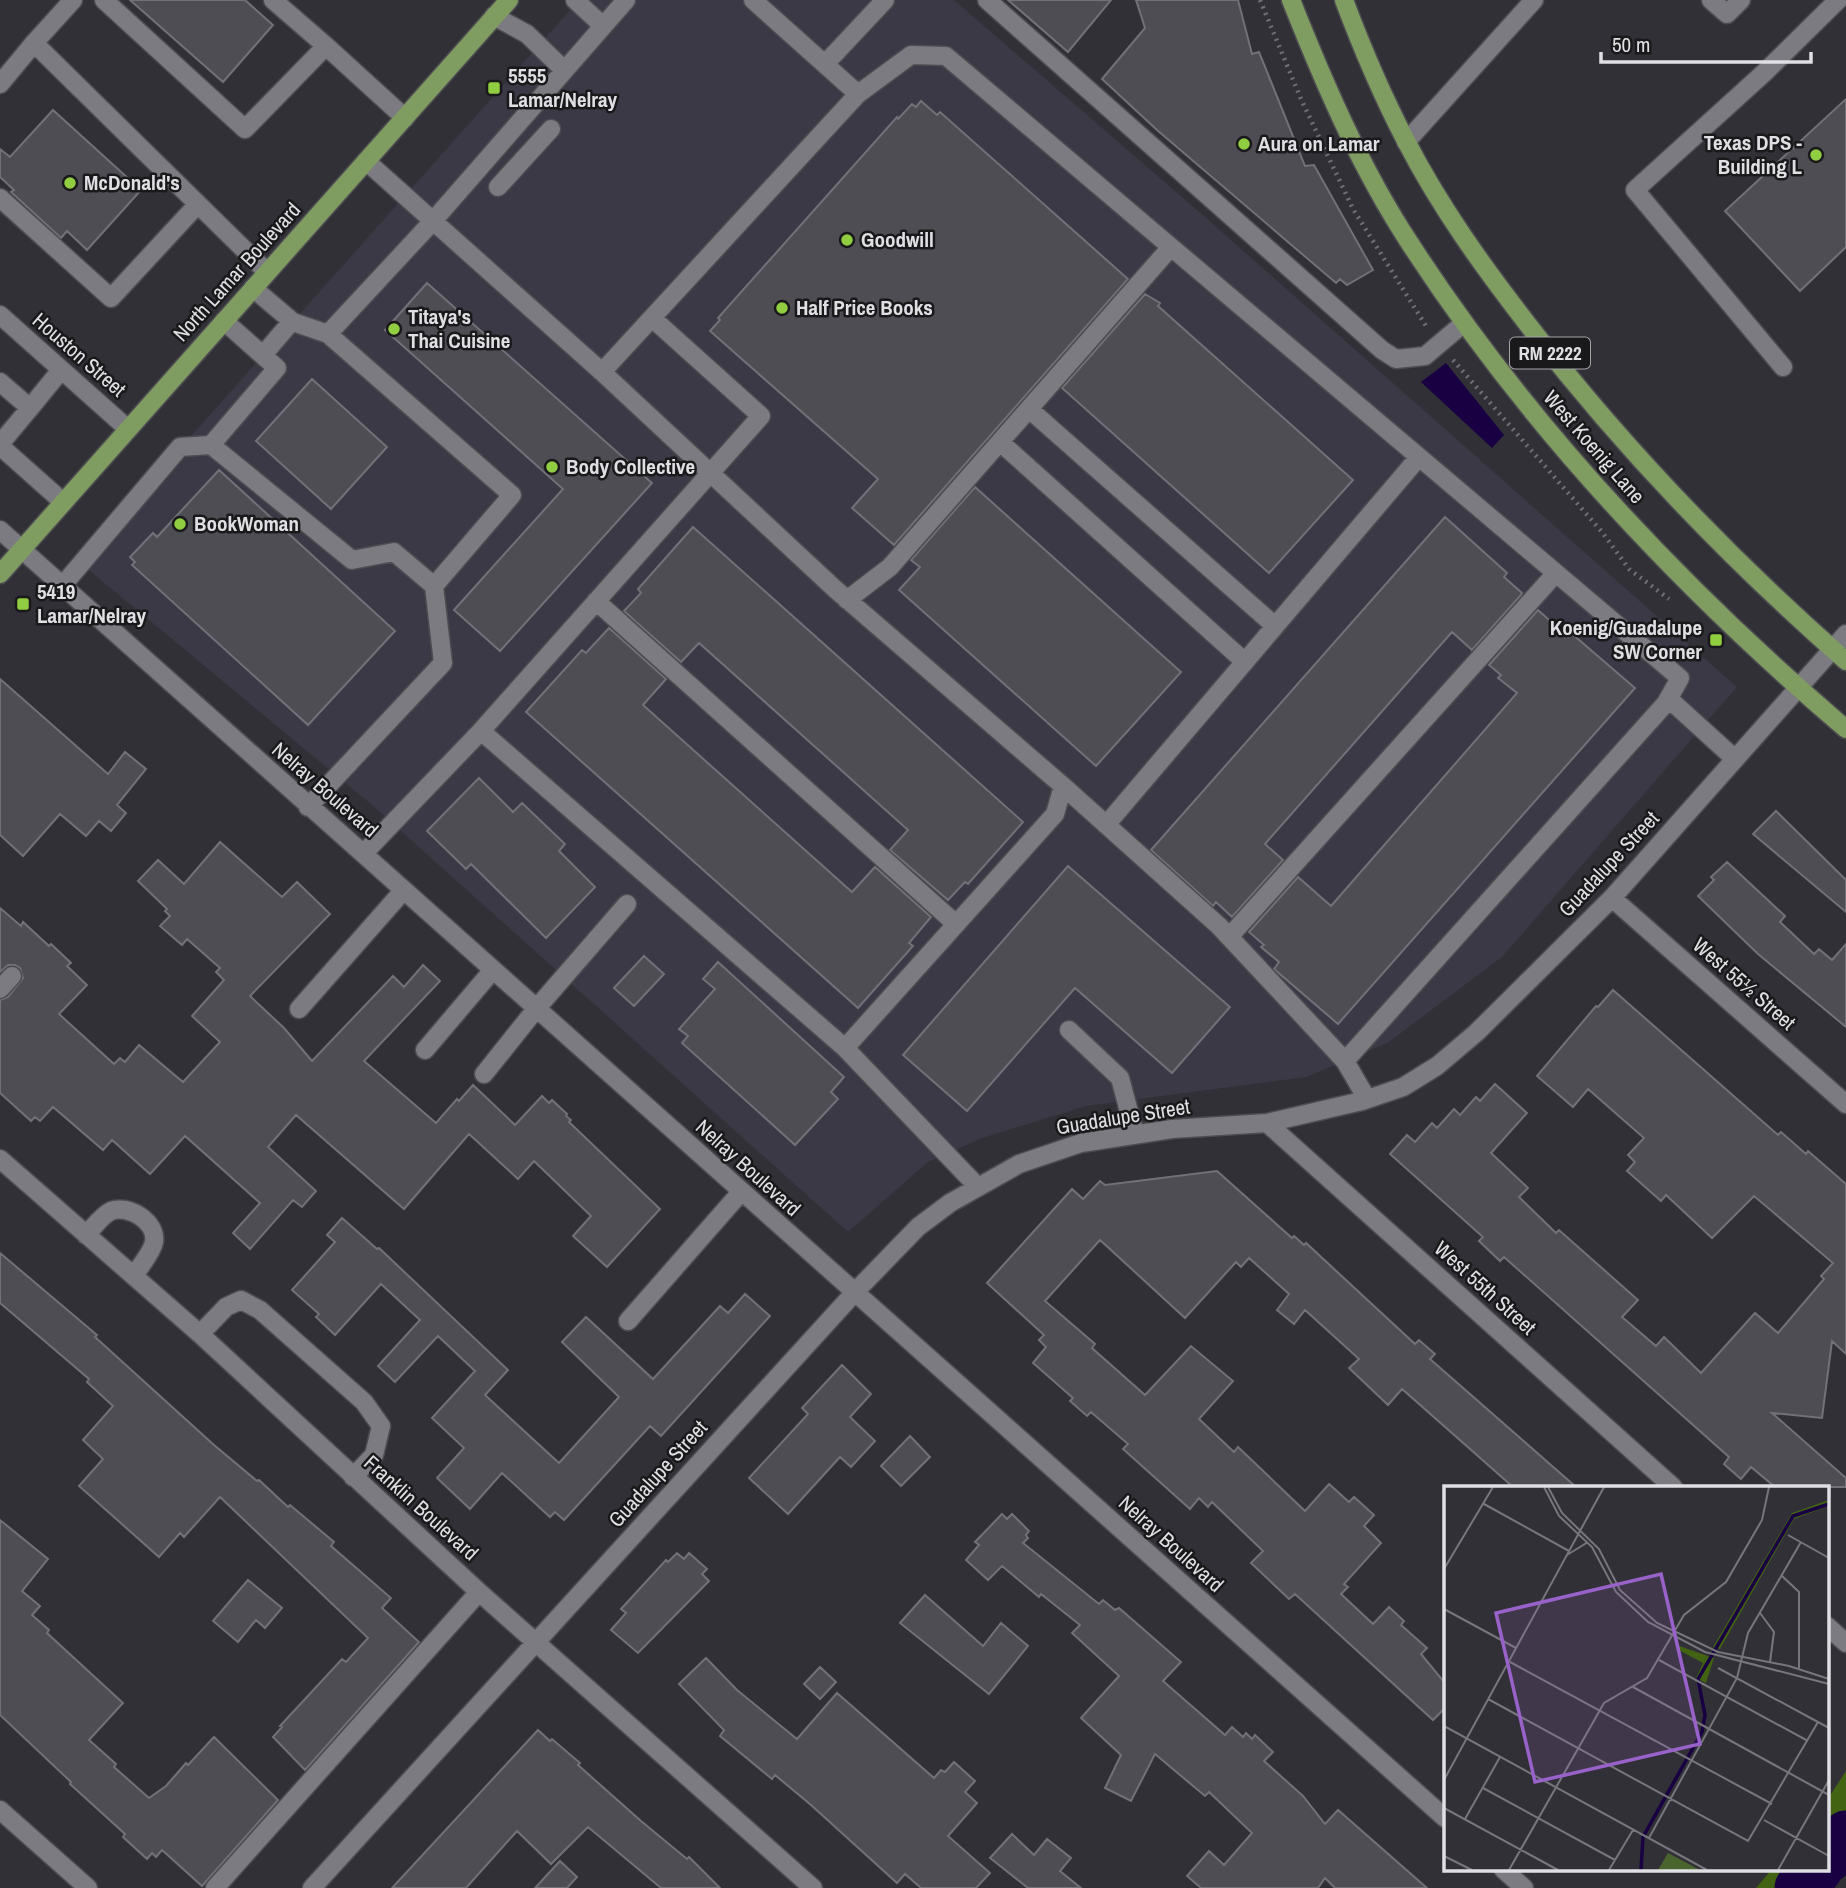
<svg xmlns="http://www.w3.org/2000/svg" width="1846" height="1888" font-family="'Archivo Narrow',sans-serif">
  <rect width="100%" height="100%" fill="#313036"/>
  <path fill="#3a3945" d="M579,0H954L1197,210L1737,687L1502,957L1389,1042L1307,1077L1086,1106L982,1138L928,1162L848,1232L372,805L79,562Z"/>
  <path fill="#426312" d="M1846,1771V1861L1822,1888H1756L1772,1869H1827V1800Z"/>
  <path fill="#180043" d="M1446,363L1504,435L1492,448L1421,382Z"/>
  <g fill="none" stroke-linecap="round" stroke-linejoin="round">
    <path stroke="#180043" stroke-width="51" d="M1827,1858L1846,1836
      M1800,1888L1817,1869"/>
  </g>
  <path fill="#4d4d53" stroke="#727178" stroke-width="2" d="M130,0H245L273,25L223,82Z
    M1008,0H1111L1068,52Z
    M1136,0H1238L1252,54L1259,52L1305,166L1314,165L1373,270L1347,285L1340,279L1336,283L1157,130L1102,79L1145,28Z
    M1846,99V247L1800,291L1725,211Z
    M921,101L937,115L940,112L1128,279L894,545L852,508L878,479L710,331L720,320L718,318L897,117L898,119L912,104L916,107Z
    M53,110L141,190L87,250L67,231L61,238L11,192L14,190L0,177V149L10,157Z
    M427,283L652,483L500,651L454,610L563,489L385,330Z
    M1145,294L1160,303L1158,306L1353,480L1269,573L1062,388Z
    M312,379L387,447L331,509L256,441Z
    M219,470L395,631L308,725L132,565L135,562L130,557L153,533L157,537Z
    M975,487L1181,672L1096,766L899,590L920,567L911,560Z
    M1445,517L1507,573L1504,577L1522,593L1521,595L1472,650L1452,632L1265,844L1283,860L1232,917L1216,902L1213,906L1151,850Z
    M693,527L1023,822L968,884L965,882L948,900L890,850L908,830L699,643L681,662L624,611L641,593L638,589Z
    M1538,610L1568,637L1571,633L1635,688L1338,1024L1274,969L1279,962L1261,947L1264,945L1249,932L1298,877L1331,906L1517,693L1498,678L1501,675L1489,665Z
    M609,628L666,679L643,705L852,892L875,867L931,917L909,943L913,946L858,1008L526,712L582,650L586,653Z
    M0,679L108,774L125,752L146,769L117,805L126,813L111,831L99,821L86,836L60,814L23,856L0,835Z
    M479,778L513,812L522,803L565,844L559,851L595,887L546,938L471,864L466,869L427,831Z
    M1776,811L1846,880V912L1753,834Z
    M220,842L282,897L297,882L330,914L250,996L284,1028L312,1061L393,976L404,987L423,965L440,981L364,1061L436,1123L457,1099L459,1101L473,1085L515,1125L542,1096L549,1103L552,1100L567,1114L566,1116L571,1120L569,1122L660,1209L607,1267L573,1236L591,1216L534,1161L518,1179L469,1134L404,1209L296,1115L268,1147L316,1191L302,1207L293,1200L250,1249L233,1233L260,1203L185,1136L150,1174L112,1140L103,1150L53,1107L40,1121L35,1117L31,1121L0,1093V1000L8,997L23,978L20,968L15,965H8L0,972V908L21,926L23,922L49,946L51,944L71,963L67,966L87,985L59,1014L114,1064L120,1058L125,1062L139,1045L183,1082L220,1042L192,1016L224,980L216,972L220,968L187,939L182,945L160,926L170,916L165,911L167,909L138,881L158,860L184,884Z
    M1727,862L1785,916L1780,922L1814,954L1819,949L1832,960L1846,944V1027L1758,954L1698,896L1714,880L1711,877Z
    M1068,866L1230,1007L1172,1073L1075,988L967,1111L903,1055Z
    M644,956L664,974L634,1006L614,988Z
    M718,962L844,1077L831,1092L838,1099L795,1145L682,1043L688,1036L679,1029L715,989L703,979Z
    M1613,990L1778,1135L1781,1132L1806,1154L1808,1151L1846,1184V1354L1832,1341L1822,1418L1772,1413L1846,1478V1487H1775L1751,1467L1741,1479L1724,1464L1729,1457L1504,1257L1500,1261L1479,1241L1483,1237L1390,1154L1407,1135L1415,1142L1432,1123L1437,1128L1454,1109L1460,1115L1476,1097L1480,1101L1495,1084L1527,1113L1491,1153L1528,1188L1519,1197L1556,1233L1559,1230L1638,1300L1622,1317L1656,1346L1664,1337L1701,1373L1755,1313L1778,1333L1824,1279L1821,1276L1833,1263L1754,1196L1712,1238L1666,1195L1661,1201L1627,1171L1635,1162L1628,1155L1644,1138L1588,1089L1573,1107L1537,1076L1596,1006L1598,1007Z
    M1217,1171L1292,1238L1294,1236L1304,1245L1306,1243L1415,1344L1419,1340L1435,1354L1430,1359L1576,1487H1513L1402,1389L1388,1405L1349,1368L1359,1359L1305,1310L1294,1324L1277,1310L1289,1294L1249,1258L1241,1267L1236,1262L1185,1318L1100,1240L1045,1301L1095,1344L1092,1348L1145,1395L1191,1346L1233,1381L1199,1419L1234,1452L1238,1447L1305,1511L1329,1484L1349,1502L1354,1497L1374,1515L1364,1526L1381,1543L1344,1584L1348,1587L1341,1594L1373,1624L1389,1607L1404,1621L1401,1625L1427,1648L1421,1654L1445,1683V1708L1433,1720L1295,1594L1289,1599L1251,1563L1263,1551L1212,1502L1208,1507L1199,1498L1190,1509L1123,1449L1128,1444L1091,1412L1087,1416L1070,1401L1073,1398L1033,1363L1046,1347L1039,1340L1044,1335L987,1283L1072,1189L1083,1199L1100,1181L1105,1185Z
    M342,1218L377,1249L379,1248L508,1370L485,1395L559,1463L619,1397L562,1342L586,1317L653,1379L720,1306L728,1313L745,1294L770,1316L661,1436L650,1426L564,1520L555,1512L550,1517L502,1473L470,1509L437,1478L464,1448L432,1418L475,1371L438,1336L395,1382L378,1366L420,1320L381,1284L335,1335L316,1317L319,1314L292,1290L335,1242L327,1235Z
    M0,1253L97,1335L95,1337L214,1445L257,1481L259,1480L288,1507L290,1505L334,1542L331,1546L391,1598L382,1608L419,1642L305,1770L273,1737L282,1727L280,1726L342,1659L346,1662L368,1638L220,1497L184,1537L180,1533L159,1557L79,1486L103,1459L83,1440L113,1406L87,1382L89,1379L0,1303Z
    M842,1365L871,1394L850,1417L875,1441L851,1467L840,1457L788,1514L749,1478L808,1414L802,1408Z
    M910,1436L930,1457L901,1486L881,1466Z
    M1002,1514L1007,1519L1012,1514L1029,1531L1026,1535L1028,1538L1023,1543L1099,1604L1103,1600L1115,1610L1119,1608L1181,1662L1163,1681L1225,1735L1232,1727L1243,1737L1246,1733L1252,1739L1255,1735L1273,1752L1264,1761L1303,1796L1325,1824L1338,1810L1427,1888H1335L1325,1878L1318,1888H1201L1187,1876L1209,1851L1224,1865L1252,1833L1209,1792L1205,1796L1155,1754L1131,1801L1105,1788L1121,1755L1081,1718L1119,1676L1072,1633L1080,1625L1041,1594L1039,1597L1002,1566L988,1580L966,1560L979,1545L975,1542Z
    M0,1520L48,1559L22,1591L40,1606L32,1615L49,1630L47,1633L123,1703L89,1740L116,1764L114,1767L149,1798L166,1786L186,1763L188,1765L214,1737L278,1800L202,1886L162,1850L156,1857L152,1853L147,1859L123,1837L125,1834L70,1784L71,1782L0,1715Z
    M677,1553L684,1559L689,1553L707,1569L702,1574L709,1581L638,1653L611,1630L626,1613L621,1609L666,1560L668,1562Z
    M248,1580L282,1608L265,1628L256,1620L238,1642L213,1621Z
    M925,1595L983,1646L1001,1623L1028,1646L989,1694L900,1623Z
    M706,1658L737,1690L797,1739L837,1693L934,1778L941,1770L945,1772L954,1762L975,1781L965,1792L977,1803L948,1836L990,1873L976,1888H921L905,1874L897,1883L811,1805L775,1775L772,1779L720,1736L724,1730L679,1684Z
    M820,1667L836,1682L820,1699L804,1684Z
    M538,1730L550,1741L552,1739L580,1763L578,1765L641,1821L687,1859L689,1857L720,1888H661L588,1827L551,1864L517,1831L466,1888H392Z
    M1012,1834L1034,1855L1047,1839L1071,1858L1060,1871L1081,1888H1028L990,1858Z
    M560,1861L577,1877L567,1888H535Z"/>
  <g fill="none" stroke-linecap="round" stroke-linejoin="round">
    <g stroke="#4d4c51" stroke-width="21">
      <path id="minor" d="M104,0L245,129L326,46L405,118
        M273,0L326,46
        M575,0L603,26
        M987,0L1382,350L1396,359L1425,356L1464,323
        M1711,0L1727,14L1741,0
        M494,16L527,34L564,70
        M34,43L73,0
        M825,64L885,0
        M0,84L34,43L267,272
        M1406,142L1534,0
        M366,161L602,372
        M498,187L551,129
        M0,198L111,298L198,204
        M253,288L293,322L328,334L512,495L434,586L443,663L308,807
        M0,315L128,429
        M652,318L761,416L481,731L845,1048L1055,814L1063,786L835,589L602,372L858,94L753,0
        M224,321L277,368L211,445L352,560L394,552L434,586
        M328,334L433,221L626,0
        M263,355L292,321
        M1783,367L1635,190L1765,72L1838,0
        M0,382L30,408L0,444
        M30,408L61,370
        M1029,409L1275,626
        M1000,442L1245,662
        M0,446L63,502
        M0,530L1445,1818
        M63,585L180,447L211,445
        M847,600L890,567L1171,247L946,56L911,55L858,94
        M596,601L956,924
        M1669,699L1735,759
        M1063,786L1219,926L1345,1061L1666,703L1680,678L1171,247
        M1106,825L1419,457
        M364,853L481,731
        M1612,898L1846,1104
        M1229,937L1556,573
        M0,989L12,976
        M299,1009L403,891
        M1069,1030L1120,1078L1135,1134
        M845,1048L978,1187
        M425,1050L492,971
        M1345,1061L1367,1099
        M484,1074L536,1009L627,904
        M1267,1123L1673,1487
        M0,1159L200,1334L479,1592L813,1888
        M86,1235C93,1228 102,1215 111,1211C129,1204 157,1222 154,1242C152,1253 139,1267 134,1276
        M628,1321L741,1192
        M200,1334L226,1307L241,1300L260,1310L364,1402L381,1426L374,1455L353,1477
        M1827,1626L1846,1643
        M0,1810L88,1888
        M1503,1869L1524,1888
        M215,1888L479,1592
        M312,1888L855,1292L918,1227L950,1203L1019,1164L1081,1143L1172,1129L1267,1123L1362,1101L1403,1087L1437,1066L1476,1033L1612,898L1846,634"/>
    </g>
    <g stroke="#4d4c51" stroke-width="21">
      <path id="major" d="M1291,0C1324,83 1360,167 1409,242C1528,426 1680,587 1846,729
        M1344,0C1362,48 1382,95 1406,141C1440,207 1484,268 1529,326C1623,448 1730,559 1846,661
        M0,574L509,0"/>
    </g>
    <path stroke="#6f6f74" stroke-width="4.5" stroke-dasharray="2 5" stroke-linecap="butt" d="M1260,0L1301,99L1353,209L1426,326
      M1453,360L1602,532L1629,569L1669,599"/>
    <use href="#minor" stroke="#7b7b81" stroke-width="18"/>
    <use href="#major" stroke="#809d61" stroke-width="18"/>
  </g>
  <g fill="#90cd40" stroke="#19191b" stroke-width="2.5">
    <rect x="487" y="81" width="14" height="14" rx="3.5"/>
    <circle cx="1244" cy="144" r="7"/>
    <circle cx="1816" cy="155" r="7"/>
    <circle cx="70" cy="183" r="7"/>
    <circle cx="847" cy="240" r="7"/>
    <circle cx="782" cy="308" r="7"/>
    <circle cx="394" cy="329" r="7"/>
    <circle cx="552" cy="467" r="7"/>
    <circle cx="180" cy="524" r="7"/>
    <rect x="16" y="597" width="14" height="14" rx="3.5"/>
    <rect x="1709" y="633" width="14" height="14" rx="3.5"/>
  </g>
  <g text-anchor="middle" stroke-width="5" stroke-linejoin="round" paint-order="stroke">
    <rect fill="#19191b" stroke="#a4a4a8" stroke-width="2" x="1510" y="337.5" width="80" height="31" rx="5"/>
    <g font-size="19" font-weight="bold" fill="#e0e0e4">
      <text x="1550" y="360">RM 2222</text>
    </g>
    <g font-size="21" font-weight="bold" fill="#e0e0e4" stroke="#19191b" text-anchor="start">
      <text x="508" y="83">5555<tspan x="508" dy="24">Lamar/Nelray</tspan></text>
      <text x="1802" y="150" text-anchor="end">Texas DPS -<tspan x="1802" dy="24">Building L</tspan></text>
      <text x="1258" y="151">Aura on Lamar</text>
      <text x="84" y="190">McDonald's</text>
      <text x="861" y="247">Goodwill</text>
      <text x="796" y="315">Half Price Books</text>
      <text x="408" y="324">Titaya's<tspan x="408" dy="24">Thai Cuisine</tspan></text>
      <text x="566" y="474">Body Collective</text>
      <text x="194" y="531">BookWoman</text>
      <text x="37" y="599">5419<tspan x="37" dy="24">Lamar/Nelray</tspan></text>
      <text x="1702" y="635" text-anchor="end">Koenig/Guadalupe<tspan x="1702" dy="24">SW Corner</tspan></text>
    </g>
    <g font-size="21" fill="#e0e0e4" stroke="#19191b">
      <text transform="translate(237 272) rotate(-48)" y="7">North Lamar Boulevard</text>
      <text transform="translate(79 355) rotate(41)" y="7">Houston Street</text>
      <text transform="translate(1594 447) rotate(49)" y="7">West Koenig Lane</text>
      <text transform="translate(325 790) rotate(41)" y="7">Nelray Boulevard</text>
      <text transform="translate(1609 864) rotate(-47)" y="7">Guadalupe Street</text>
      <text transform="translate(1744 984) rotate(41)" y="7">West 55½ Street</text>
      <text transform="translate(1123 1117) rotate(-9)" y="7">Guadalupe Street</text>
      <text transform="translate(748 1168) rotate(42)" y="7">Nelray Boulevard</text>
      <text transform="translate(1485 1288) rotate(42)" y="7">West 55th Street</text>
      <text transform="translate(658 1474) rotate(-48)" y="7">Guadalupe Street</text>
      <text transform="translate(421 1508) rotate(42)" y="7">Franklin Boulevard</text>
      <text transform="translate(1171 1544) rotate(42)" y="7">Nelray Boulevard</text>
    </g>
  </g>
  <g transform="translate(1444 1486)">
    <rect width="385" height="385" fill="#313036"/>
    <path d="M224,367L241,376L256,384H214Z" fill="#4a642e"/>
    <path d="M385,14V20L350,33L276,163L269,161L348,27ZM235,160L270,172L262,197L252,192L259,177L233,163Z" fill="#426312"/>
    <path fill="none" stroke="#180043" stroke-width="3.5" d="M197,384L199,351L258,246L261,229L254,193L349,30L385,18"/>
    <path fill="none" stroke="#77767c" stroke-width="2" d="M100,1L115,30L148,61L172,106L204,136L261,166L385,198M104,1L118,27L155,63L176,104L213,137L274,166L345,180L385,193M40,18L125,65M344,49L385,72M123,69L144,56M0,83L49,1M338,90L355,106V182M0,123L72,162M316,127L330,146L326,176M215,174L364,255M66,176L328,318M274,182L385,242M189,201L385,309M44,213L304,355L374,236M0,240L263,384M0,294L160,1M39,302L171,374M0,322L114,384M21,333L56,271M320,334L385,370M205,352L293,192L304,147L357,56M0,370L28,384M65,384L160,217L203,192L240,129L282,96L318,34L325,1M165,384L189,344M334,384L385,294"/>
    <path fill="#9962ca" fill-opacity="0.15" stroke="#9962ca" stroke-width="3.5" d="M217,88L256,258L91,296L52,127Z"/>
    <rect width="385" height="385" fill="none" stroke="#e0e0e4" stroke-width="3.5"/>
  </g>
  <path d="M1601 52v10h210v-10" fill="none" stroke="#e0e0e4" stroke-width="3.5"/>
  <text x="1612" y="52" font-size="21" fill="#e0e0e4" stroke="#19191b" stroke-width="5" paint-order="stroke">50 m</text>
</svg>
